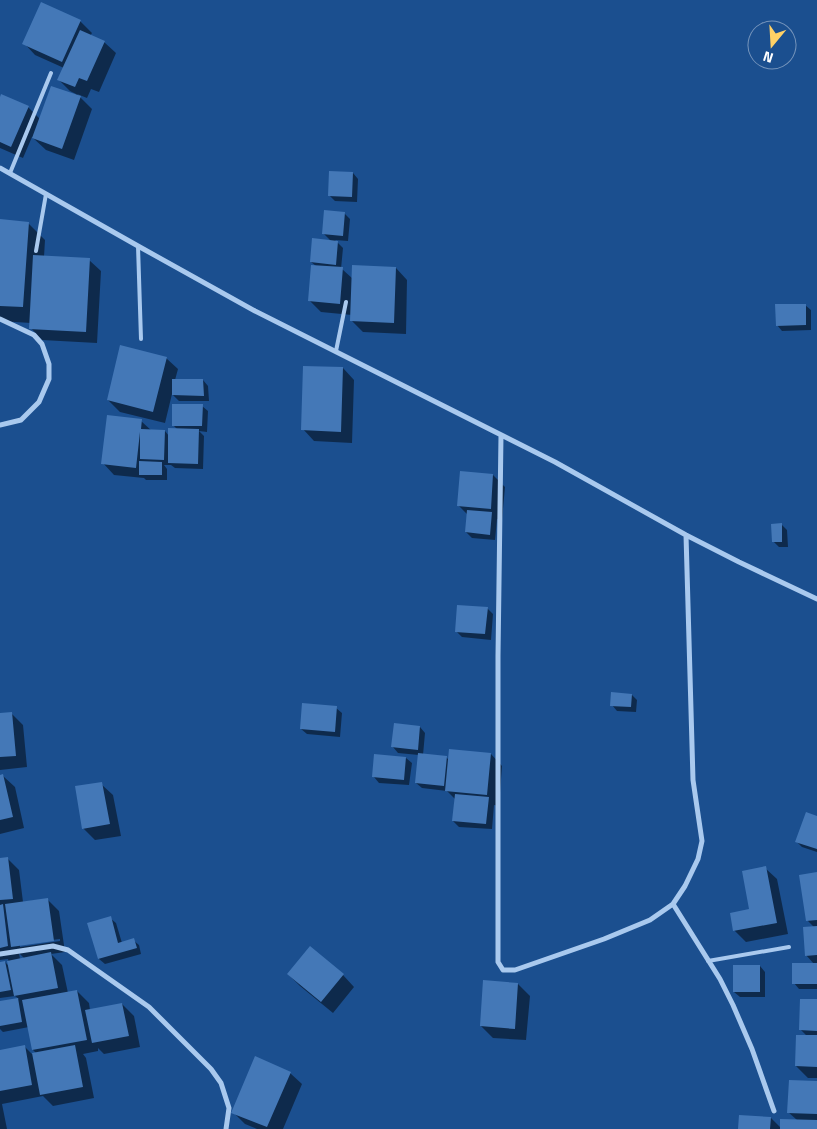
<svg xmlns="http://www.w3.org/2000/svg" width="817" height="1129" font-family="'Titillium Web',sans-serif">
  <rect width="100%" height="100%" fill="#1b4f8f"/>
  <path fill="#0007" fill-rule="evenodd" d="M80,21L92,33L90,36L104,42L116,53L99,92L91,89L87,98L77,94L92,109L74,160L46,150L32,137L23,158L0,148V100L2,96L28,107L40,119L75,96L76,94L70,91L58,79L64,68L35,55L24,43Z
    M353,173L358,179L357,202L335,201L329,195Z
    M344,213L350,219L348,241L335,240L343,248L341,269H342L353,279L396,268L407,280L406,334L363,332L352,321V315L321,312L310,301L316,266L311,262L332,242L324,234Z
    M0,221L28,223L45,240L44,257L89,260L101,271L97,343L42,340L31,328V323L0,321Z
    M805,305L811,310V330L782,331L777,325Z
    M166,358L178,369L175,380H203L208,386L209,401H179L172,394L165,423L120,412L108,400Z
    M343,368L354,380L352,443L314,441L303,429Z
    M202,406L208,411L207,432L199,431L204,436L203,469L175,468L171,465H164L167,469V480H146L144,478L114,475L103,463L141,421L152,431H165L169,436L178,430L173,425Z
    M493,475L505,487L502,520L497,519L495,540L472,538L466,532L468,515L459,506Z
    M782,525L787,530L788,547H779L773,541Z
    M487,608L493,614L491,640L462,637L457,632Z
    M632,695L637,700L636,712L617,711L612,705Z
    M336,708L342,713L340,737L307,734L301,729Z
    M11,713L23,725L27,767L0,770V714Z
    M420,727L425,733L423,755L446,757L449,760L491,754L502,766L499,806L494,805L492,829L459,827L453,821L455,799L447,791L422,788L416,783L419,755L398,753L393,747Z
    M406,758L412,763L409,785L379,783L374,777Z
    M0,776H3L15,787L24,828L0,834Z
    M101,784L113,795L121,836L95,840L83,828Z
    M817,817V852L802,847L797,842Z
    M8,859L19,870L23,902L47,899L59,911L65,952L51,954L62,965L68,993L77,991L89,1003L90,1010L122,1004L134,1016L140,1047L104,1054L98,1048V1051L83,1054L86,1058L94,1098L53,1106L43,1096L2,1104L7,1129H0V1052L25,1047L32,1054H37L33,1050L29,1027L3,1032L0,1029V1003L19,999L15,996L0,998V963L5,962L10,967L8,959L0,960V860ZM60,939V941L20,947V944ZM19,953L24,958L20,959Z
    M765,868L777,879L788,934L746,942L734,930L751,910Z
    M817,873V989H799L794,983L814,964L806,955L814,927L808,921Z
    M110,918L116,923L122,943L133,940L139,945L141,954L105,964L99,959L89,924Z
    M760,966L765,972V997H740L734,992Z
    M288,974L343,975L354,987L333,1013L300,986Z
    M518,984L530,996L526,1040L493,1038L481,1026Z
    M817,1001V1078H808L796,1066L807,1036L800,1029Z
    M290,1073L302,1084L283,1129H257L245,1124L233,1112Z
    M817,1083V1129H739L771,1118L781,1128L797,1120L788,1112Z"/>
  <path fill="#4478b7" d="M41,2L81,20L62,62L22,44Z
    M80,30L105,41L87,81L79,78L75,87L57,80Z
    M51,86L81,96L62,149L32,138Z
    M1,94L29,106L11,147L0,142V97Z
    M329,171L353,172L352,197L328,196Z
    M324,210L345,212L343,236L322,234Z
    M0,219L29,222L23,307L0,306Z
    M312,238L338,241L336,265L310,262Z
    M33,255L90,258L86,332L29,329Z
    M311,265L343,267L340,304L308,301Z
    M352,265L396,267L394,323L350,321Z
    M775,304H806V325L776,326Z
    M120,345L167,357L153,412L107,400Z
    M303,366L343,367L341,432L301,430Z
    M172,379H203L204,396L172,395Z
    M172,404H203L202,426H172Z
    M107,415L142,419L141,429L165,430L164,460L140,459V432L136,468L101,464Z
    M168,428L199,429L198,464L168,463Z
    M139,461L162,462V475H139Z
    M460,471L493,474L491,509L457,506Z
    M467,510L492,512L490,535L465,532Z
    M782,523V542H772L771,524Z
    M457,605L488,607L485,634L455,632Z
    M611,692L632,694L631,707L610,706Z
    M302,703L337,706L335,732L300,729Z
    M12,712L16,756L0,757V713Z
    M394,723L420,726L418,750L391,747Z
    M449,749L491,753L487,795L445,791Z
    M418,753L447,756L444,786L415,783Z
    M374,754L406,757L404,780L372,777Z
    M3,774L13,817L0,820V775Z
    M102,782L110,824L82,829L75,786Z
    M455,794L489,797L486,824L452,821Z
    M806,812L817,816V849L795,842Z
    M8,857L13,899L0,900V858Z
    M766,866L777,923L733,931L730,913L749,909L742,871Z
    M817,872V920L806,921L799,875Z
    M48,898L54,941L11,947L5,904Z
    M3,904L8,946L0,948V905Z
    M111,916L118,943L134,938L137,948L98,959L87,923Z
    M817,926V955L805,956L803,927Z
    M310,946L344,974L321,1002L287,974Z
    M51,952L58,988L14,996L7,961Z
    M5,961L11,990L0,992V962Z
    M792,963H817V984H792Z
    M733,965H760V992H733Z
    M483,980L518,983L515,1029L480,1026Z
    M77,990L87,1040L32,1050L22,1000Z
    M18,998L22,1022L0,1026V1001Z
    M800,999H817V1031L799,1030Z
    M122,1003L129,1036L92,1043L85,1010Z
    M796,1035H817V1067L795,1066Z
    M25,1045L32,1085L0,1091V1050Z
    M75,1045L83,1087L40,1095L32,1053Z
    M255,1056L291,1072L267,1127L231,1113Z
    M789,1080L817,1081V1114L787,1113Z
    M739,1115L771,1117L770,1129H738Z
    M780,1119L817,1120V1129H780Z"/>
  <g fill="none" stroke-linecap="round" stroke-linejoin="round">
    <path stroke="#a9c9ee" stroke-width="4" d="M10,173L51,73
      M138,246L141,339
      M36,251L46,194
      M336,351L346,302
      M708,961L789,947"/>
    <path stroke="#a9c9ee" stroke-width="5" d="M0,168L138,246L255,311L555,462L686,535L739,562L817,599
      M0,319L34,335L42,344L49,364V379L39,402L21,420L0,425
      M501,435L498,656V962L503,970H515L604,939L650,920L673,904L685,886L698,859L702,841L693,780L686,535
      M673,904L720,979L733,1005L752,1049L774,1111
      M0,954L53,946L68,950L149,1007L211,1069L221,1083L229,1108L226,1129"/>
  </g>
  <g transform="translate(772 45) rotate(198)"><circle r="24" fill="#1b4f8f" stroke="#7695bc"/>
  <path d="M0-4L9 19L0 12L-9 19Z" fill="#ffd166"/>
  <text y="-8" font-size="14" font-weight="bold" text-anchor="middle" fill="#ffffff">N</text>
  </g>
</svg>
